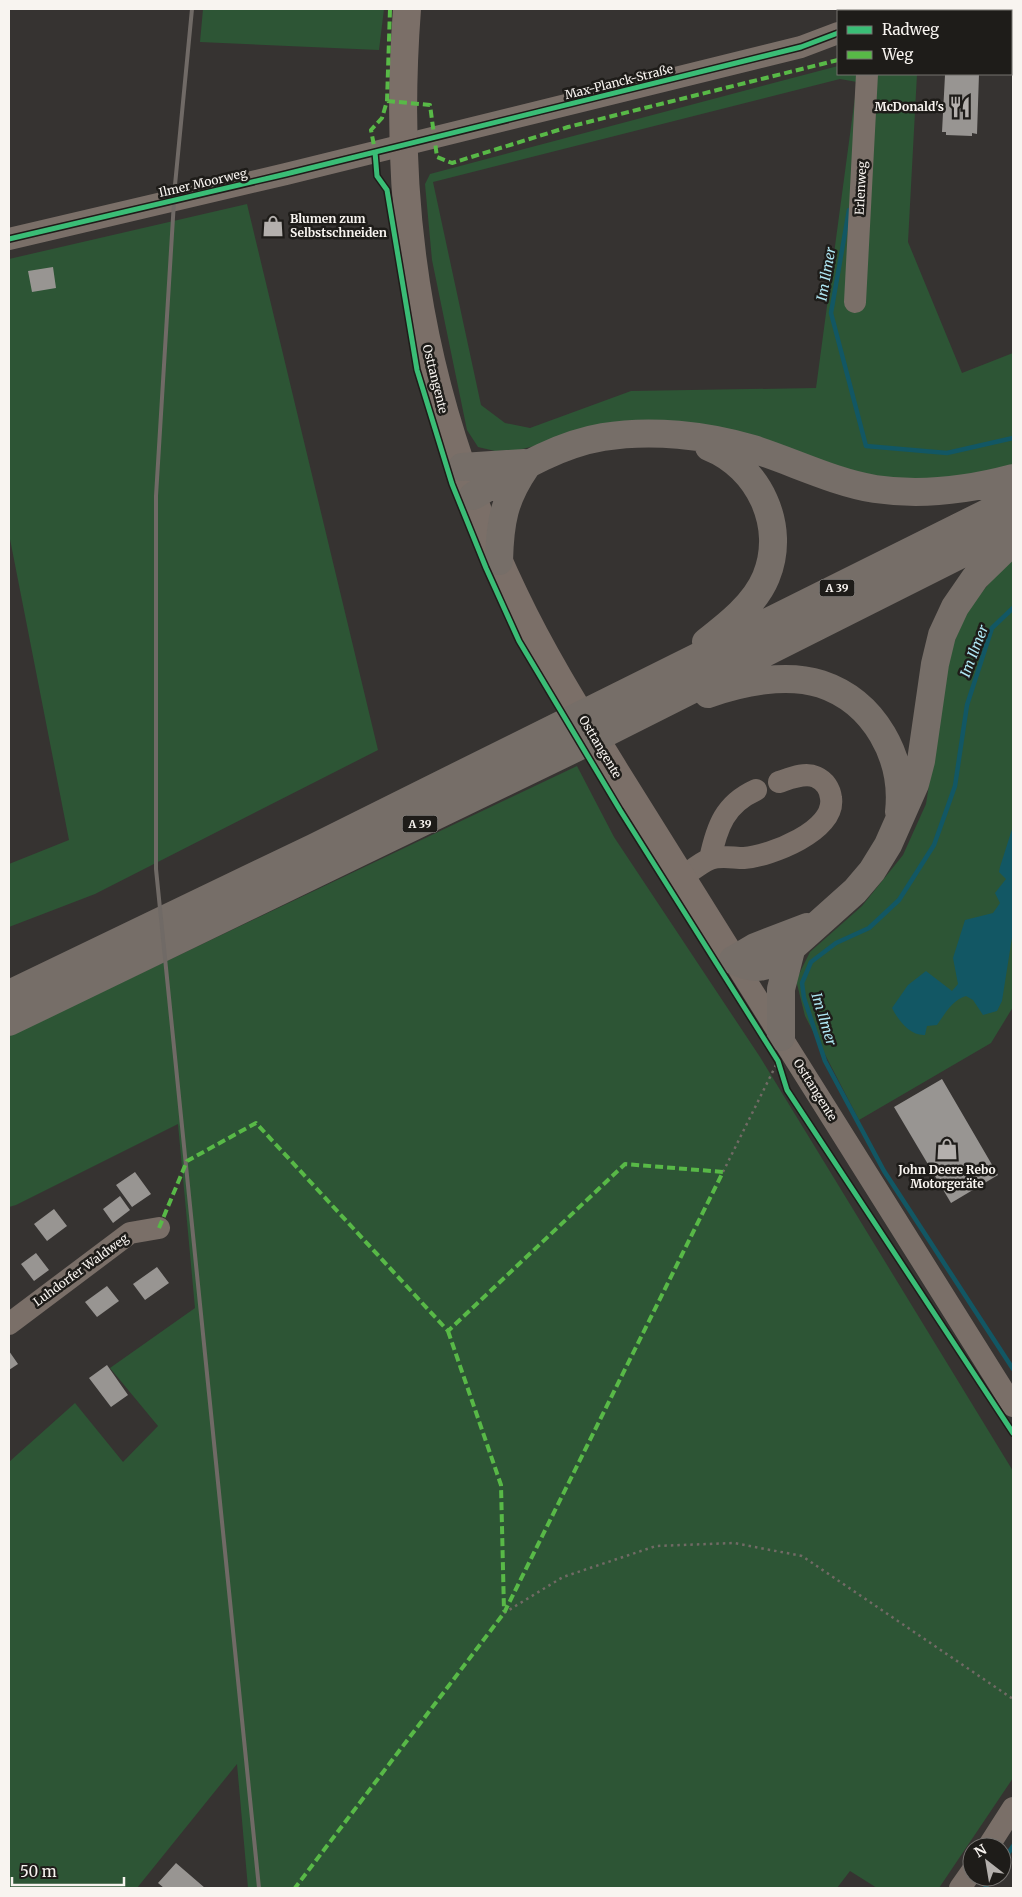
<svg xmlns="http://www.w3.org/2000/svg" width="1022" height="1897" font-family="Merriweather,serif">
  <rect width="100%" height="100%" fill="#363331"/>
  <path fill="#2d5535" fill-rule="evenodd" d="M203,9H384L379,50L200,42Z
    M838,66V74H917L908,242L962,373L1013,353V467L920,486L605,429L518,450L495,451L478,447L467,430L432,260L425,184L430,174ZM840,79L857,82L816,388L631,391L530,428L505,423L481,405L433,182Z
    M247,204L378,750L95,894L9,927V864L69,840L9,534V259Z
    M1013,558V1007L991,1043L859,1120L805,1016L796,980L810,952L862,906L903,855L926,804L950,652L968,609L1006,563Z
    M577,766L614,837L760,1057L1013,1471V1778L939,1888H877L850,1871L837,1888H248L237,1764L137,1888H9V1462L75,1403L123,1462L158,1426L110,1368L195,1308L178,1124L16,1205L9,1207V1036Z"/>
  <path fill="#125764" d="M1013,826V931L1002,1001L997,1011L983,1015L973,1000L966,996C952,1000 945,1014 937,1025L927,1026L925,1035C910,1036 898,1020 892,1008L908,985L926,971L952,991L958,984L953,958L965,920L993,913L1000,903L995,893L1006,879L999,872L1000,867Z"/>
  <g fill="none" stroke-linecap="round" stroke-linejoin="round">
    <path stroke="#125764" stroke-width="4.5" d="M849,210L831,313L866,446L947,453L1013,438
      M1013,608L992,628L967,705L955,786L934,845L899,900L869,928L836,943L811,962L802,983L804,998L825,1061L884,1171L1013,1369
      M1002,1863L1013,1846
      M985,1888L993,1877"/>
  </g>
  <path fill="#989592" d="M979,74L977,134L972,133V136L946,135V132H942L945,75Z
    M53,267L56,288L32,292L28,271Z
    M942,1079L998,1175L951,1203L894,1107Z
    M135,1172L151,1194L132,1207L116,1185Z
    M120,1196L130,1210L113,1223L103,1209Z
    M54,1209L67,1226L47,1241L34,1224Z
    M36,1253L49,1270L34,1281L21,1264Z
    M157,1267L169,1283L145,1300L133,1284Z
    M107,1286L119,1301L97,1317L85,1302Z
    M9,1351L18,1364L9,1370Z
    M107,1365L128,1395L111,1407L89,1378Z
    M176,1863L205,1888H164L158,1883Z"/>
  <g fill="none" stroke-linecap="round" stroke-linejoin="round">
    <path stroke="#716a65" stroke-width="2.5" stroke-dasharray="2.5 4" stroke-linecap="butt" d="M723,1172L776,1065
      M504,1613L563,1577L656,1546L734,1543L802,1556L1013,1699"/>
    <path stroke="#7a6f68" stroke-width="22" d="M991,9L996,11
      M874,11L877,9
      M1011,19L1013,21
      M9,239L286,174L801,47L838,33
      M855,302L867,74
      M710,859C717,826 725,804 756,790
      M681,878C690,872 700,863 710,859C720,855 733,858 744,858C770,856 836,831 831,798C830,789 825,781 816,777C805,772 791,778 779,782
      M733,960L1013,1406
      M9,1324L130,1233L159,1228
      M988,1847L1013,1808
      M960,1888L972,1871"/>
    <path stroke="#7b6f68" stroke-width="28" d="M407,9C391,220 423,405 515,596C544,657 580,714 615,771C654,834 693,897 733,960"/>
    <path stroke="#766e68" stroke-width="28" d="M462,467L524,463
      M473,496C514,472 555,445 603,437C651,429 706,435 753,449C794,462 833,482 875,489C922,496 968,490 1013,478
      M499,561C500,522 504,499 526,467
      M706,642C728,625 755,604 766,577C787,526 759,467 709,447
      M708,694C742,682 786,673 821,684C875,702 905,758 899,812
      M733,960C750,969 763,970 779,959L855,891L872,871L888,845L915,784L921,761L935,664L942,635L955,607L975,578L1013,541
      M733,960L755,947L807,927
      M9,994L315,847L1013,500
      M9,1022L588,742L1013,528
      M781,1037V989L791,950"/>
    <path stroke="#706a66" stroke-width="4" d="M192,9L175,185L156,496V869L259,1888"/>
    <path stroke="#58b947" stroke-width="4" stroke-dasharray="8 4" stroke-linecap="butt" d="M896,11L899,9
      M387,101L430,105L437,157L452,163L568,127L838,60
      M376,156L371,130L382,118L387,101L390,9
      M159,1228L187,1161L256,1123L448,1331L625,1164L723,1172L504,1613L295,1888
      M448,1331L501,1485L504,1611"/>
    <g stroke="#1e1c19" stroke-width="8">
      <path id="cycleway" d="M375,152L377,176L387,190L417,370L452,484L486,568L519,641L620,810L778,1061L787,1090L1013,1433
        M9,239L286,174L801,47L838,33"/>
    </g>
    <use href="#cycleway" stroke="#3abd76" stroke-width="5"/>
  </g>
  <defs>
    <g id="restaurant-bare" transform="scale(1.725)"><path d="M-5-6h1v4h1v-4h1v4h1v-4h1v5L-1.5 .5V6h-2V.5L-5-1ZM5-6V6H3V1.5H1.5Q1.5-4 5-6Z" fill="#b4b0ad" stroke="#1e1c19" stroke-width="2.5" paint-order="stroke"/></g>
    <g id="shop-bare" transform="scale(1.725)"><path d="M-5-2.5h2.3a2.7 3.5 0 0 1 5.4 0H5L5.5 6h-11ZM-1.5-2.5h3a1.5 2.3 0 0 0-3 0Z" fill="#b4b0ad" stroke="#1e1c19" stroke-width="2.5" paint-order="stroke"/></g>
  </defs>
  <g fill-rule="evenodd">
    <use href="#restaurant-bare" x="960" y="107"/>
    <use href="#shop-bare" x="273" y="226"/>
    <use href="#shop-bare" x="947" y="1149"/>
  </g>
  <g text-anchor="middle" stroke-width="5" stroke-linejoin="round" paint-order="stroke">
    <g fill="#1e1c19" stroke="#b7b3b0" stroke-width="1">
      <rect x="819.5" y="579.5" width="35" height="17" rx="4"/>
      <rect x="402.5" y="815.5" width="35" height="17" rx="4"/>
    </g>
    <g font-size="11" font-weight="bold" fill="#f8f4f0">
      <text x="837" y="592">A 39</text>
      <text x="420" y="828">A 39</text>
    </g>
    <g font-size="12" fill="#f8f4f0" stroke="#1e1c19">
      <text transform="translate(619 82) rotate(-14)" y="4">Max-Planck-Straße</text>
      <text transform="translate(203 183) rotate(-13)" y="4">Ilmer Moorweg</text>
      <text transform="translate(861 188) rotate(-87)" y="4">Erlenweg</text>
      <text transform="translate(435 379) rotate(76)" y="4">Osttangente</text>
      <text transform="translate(600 747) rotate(59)" y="4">Osttangente</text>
      <text transform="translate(815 1090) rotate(58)" y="4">Osttangente</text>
      <text transform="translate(81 1270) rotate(-36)" y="4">Luhdorfer Waldweg</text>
    </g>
    <g font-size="12" font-weight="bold" fill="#f8f4f0" stroke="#1e1c19" text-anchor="end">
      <text x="944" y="111">McDonald's</text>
      <text x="290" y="223" text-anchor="start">Blumen zum<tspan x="290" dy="14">Selbstschneiden</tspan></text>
      <text x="947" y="1174" text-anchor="middle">John Deere Rebo<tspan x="947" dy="14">Motorgeräte</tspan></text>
    </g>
    <g font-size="14" font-style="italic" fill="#afe7f4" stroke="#1e1c19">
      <text transform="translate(826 274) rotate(-80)" y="5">Im Ilmer</text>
      <text transform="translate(974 651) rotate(-69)" y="5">Im Ilmer</text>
      <text transform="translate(824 1019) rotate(73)" y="5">Im Ilmer</text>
    </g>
  </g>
  <rect width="1022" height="1897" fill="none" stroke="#f8f4f0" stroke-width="20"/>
  <rect x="837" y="10" width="175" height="65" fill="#1e1c19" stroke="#75726f"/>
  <rect x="847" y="26" width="25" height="8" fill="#3abd76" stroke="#75726f"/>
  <text x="882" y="35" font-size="15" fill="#f8f4f0">Radweg</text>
  <rect x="847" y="51" width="25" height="8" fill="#58b947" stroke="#75726f"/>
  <text x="882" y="60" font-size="15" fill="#f8f4f0">Weg</text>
  <g transform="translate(987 1862) rotate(329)"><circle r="24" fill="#1e1c19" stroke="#75726f"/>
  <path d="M0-4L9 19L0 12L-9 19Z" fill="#b4b0ad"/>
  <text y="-8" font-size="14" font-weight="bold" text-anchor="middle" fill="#f8f4f0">N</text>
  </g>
  <path d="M12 1877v8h112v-8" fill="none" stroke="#f8f4f0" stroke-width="2.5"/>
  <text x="20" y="1877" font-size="15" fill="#f8f4f0" stroke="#1e1c19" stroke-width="4" paint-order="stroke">50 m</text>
</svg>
